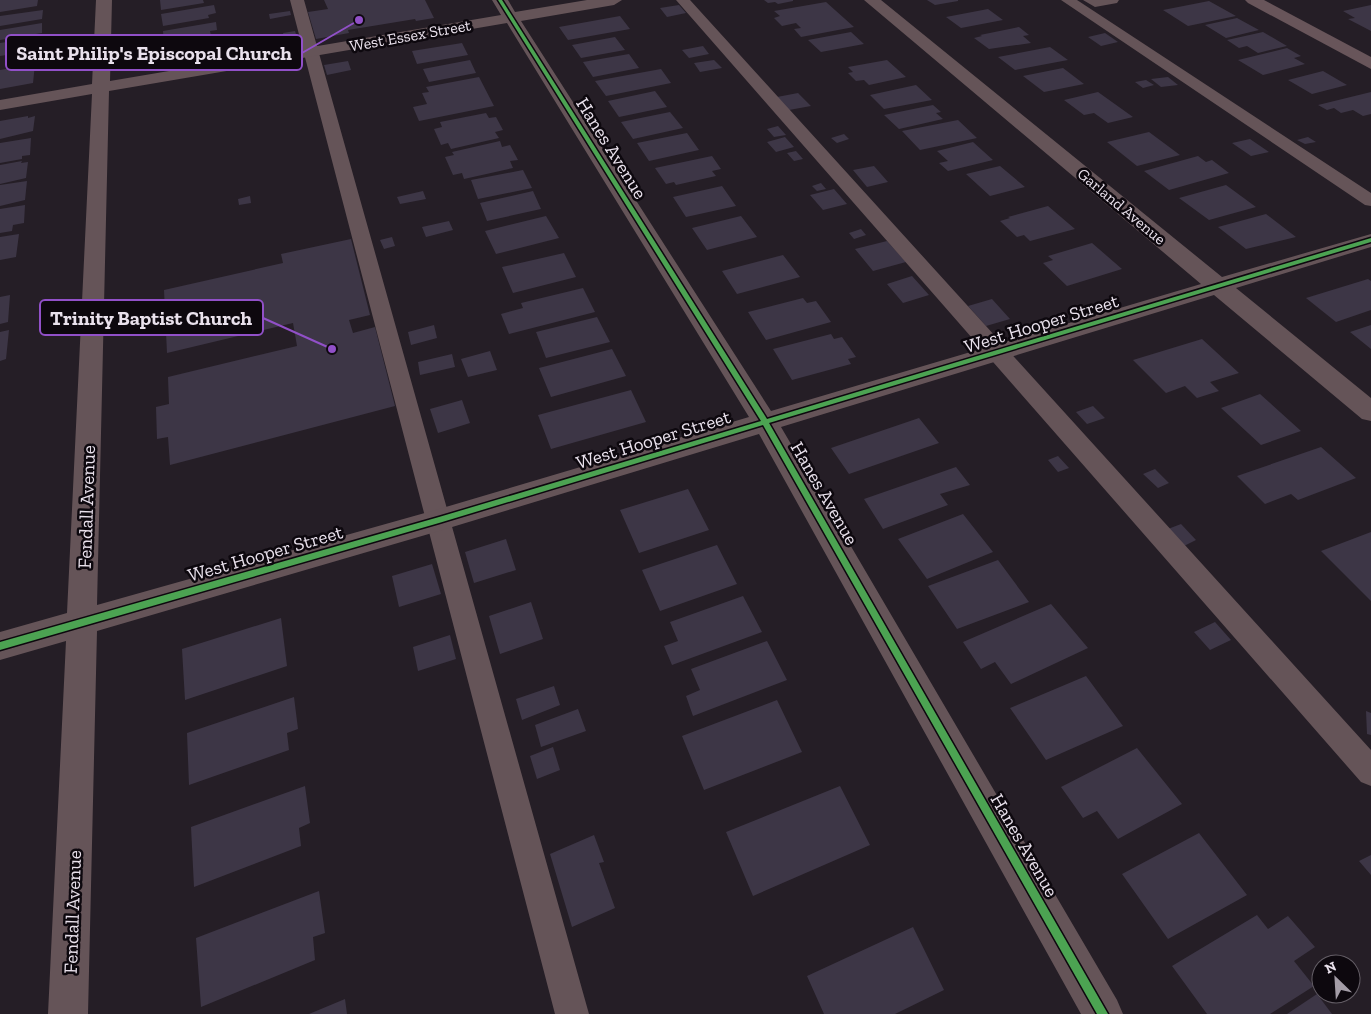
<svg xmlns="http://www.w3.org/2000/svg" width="1371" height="1014" font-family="'Zilla Slab',serif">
  <rect width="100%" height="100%" fill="#251e26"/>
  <path fill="#3d3646" d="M0,0H38L37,6L0,12Z
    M160,0H203L204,3L161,10Z
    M324,0H425L434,18L416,21L415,19L348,30L349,33L316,39L308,12L328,9Z
    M764,0H793V1L778,4L775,2L768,3Z
    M927,0H958V1L935,5Z
    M1209,1L1236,16L1188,26L1163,10Z
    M826,2L854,27L801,37L794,29L801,28L796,23L782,26L774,18L780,16L774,11Z
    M214,5L216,13L208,15L209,18L163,26L161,14Z
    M679,5L686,13L667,17L660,8Z
    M1371,5V31L1348,19L1355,18L1343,11Z
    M988,9L1003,20L961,28L946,17Z
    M43,10L42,19L0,26V16Z
    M290,11L291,15L270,19L269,14Z
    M620,16L630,29L568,40L559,27Z
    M1237,18L1259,30L1226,38L1205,25Z
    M216,22L217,30L210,31L211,36L164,44L163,31Z
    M42,23V33L0,40V30Z
    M1019,27L1029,35L1023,36L1031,43L989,49L974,38L982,36L980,35Z
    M295,31L298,40L286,42L283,33Z
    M851,32L864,44L821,52L808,40Z
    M1263,32L1287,46L1258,53L1247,46L1239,48L1227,40Z
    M1105,33L1118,42L1101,46L1088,37Z
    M41,37L39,50L0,56V43Z
    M615,37L625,50L581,58L572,45Z
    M462,43L468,55L417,64L412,51Z
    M703,46L709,54L689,58L682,50Z
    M1050,47L1068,60L1015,70L998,57Z
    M1287,48L1301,56L1294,58L1305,64L1263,75L1238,60Z
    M629,54L639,68L593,77L583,62Z
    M470,60L476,73L429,82L423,69Z
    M714,60L722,68L700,72L694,63Z
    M887,60L906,77L869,85L864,80L856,81L848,73L853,72L848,67Z
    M348,61L351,70L327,75L324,65Z
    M35,64L33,83L0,89V70Z
    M1063,68L1084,84L1044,92L1023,76Z
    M661,69L671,83L606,96L595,81Z
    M1323,71L1347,85L1312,94L1288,80Z
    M479,77L494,106L419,121L413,107L427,104L422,93L429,92L426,87Z
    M1168,77L1178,85L1161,87L1151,79Z
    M1146,80L1154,85L1143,88L1135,82Z
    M916,85L932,100L884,109L870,95Z
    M655,91L667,107L619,117L608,101Z
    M1098,92L1133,117L1108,123L1094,113L1084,115L1064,100Z
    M1371,92V114L1363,116L1353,110L1341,113L1334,108L1327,110L1318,105Z
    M798,93L811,106L789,110L777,97Z
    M933,105L941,112L936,113L943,119L899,129L884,115Z
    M670,112L683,128L633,139L621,122Z
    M486,113L489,118L496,117L503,130L495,132L499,138L451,149L448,143L441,145L434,129L442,127L440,122Z
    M28,116V118L35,116L33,131L0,139V121Z
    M958,120L977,138L920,150L902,131Z
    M778,126L786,135L774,137L767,129Z
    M1149,132L1180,155L1137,166L1107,142Z
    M687,133L699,150L649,161L637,143Z
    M844,134L849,139L837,143L831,138Z
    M785,137L794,147L776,152L767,142Z
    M1308,137L1316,142L1305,144L1297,140Z
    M31,138L30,155L22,156V159L0,163V143Z
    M1250,139L1269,152L1251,156L1232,143Z
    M500,141L502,147L510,145L518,160L510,161L513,168L464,179L462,173L453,175L445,157L454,155L452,152Z
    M973,142L993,160L948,171L939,163L948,161L937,151Z
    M796,151L803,159L794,161L787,153Z
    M712,156L721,169L712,171L716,176L676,185L674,182L666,184L655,168Z
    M1198,156L1206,162L1212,160L1229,173L1169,190L1144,171Z
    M22,161L21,163L28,162L26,178L0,184V165Z
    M874,166L888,182L867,187L853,170Z
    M1000,166L1025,187L990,196L966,174Z
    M523,170L532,188L478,199L471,180Z
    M27,181L25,200L0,206V185Z
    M821,183L826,189L817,191L812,186Z
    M1226,185L1256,207L1209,220L1179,198Z
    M722,186L736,206L686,217L673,197Z
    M834,189L847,204L823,210L810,195Z
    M423,191L426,199L400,204L397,197Z
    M533,191L541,209L487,221L480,203Z
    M250,196L251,203L239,205L238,199Z
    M25,205L24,223L13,225L12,231L0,233V209Z
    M1048,206L1075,229L1030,241L1024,235L1017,237L1000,221L1010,218L1008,217Z
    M1266,214L1296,237L1246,249L1218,227Z
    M546,216L559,238L496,254L485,231Z
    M741,216L757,237L707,250L692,228Z
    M449,221L453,230L426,237L422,227Z
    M861,229L866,235L854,239L849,233Z
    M19,234L16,257L0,260V237Z
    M392,237L395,246L384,249L380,240Z
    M351,239L370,315L349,320L353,333L375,327L395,406L170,465L168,437L157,439L156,407L169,404L168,377L297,346L293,323L167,353L164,290L283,263L281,254Z
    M887,241L906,262L873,271L855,249Z
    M1092,243L1122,269L1067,286L1043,263L1053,260L1048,256Z
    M564,253L576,277L513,293L502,267Z
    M783,255L800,277L737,294L722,271Z
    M912,276L929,295L903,303L887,284Z
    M1368,279L1371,281V310L1336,322L1306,298Z
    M583,288L595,312L509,334L501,314L523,308L521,303Z
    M10,295L8,322L0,324V297Z
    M803,298L807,303L816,301L831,322L766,340L748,312Z
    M992,299L1010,319L986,326L968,306Z
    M597,317L610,342L546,358L536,332Z
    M434,325L437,338L411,345L408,332Z
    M1371,325V349L1350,332Z
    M9,330L6,359L0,361V332Z
    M831,334L834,339L842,337L856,357L848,359L851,364L792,380L773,349Z
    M1202,339L1239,373L1210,382L1219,391L1197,398L1185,386L1166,393L1133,360Z
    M612,349L626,376L551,397L539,368Z
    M490,351L497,370L468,377L461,359Z
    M452,354L455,367L420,375L418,362Z
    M631,390L646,422L551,449L538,415Z
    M1260,394L1301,431L1261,445L1221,408Z
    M462,400L470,423L438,433L430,409Z
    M1093,406L1105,418L1087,424L1076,412Z
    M919,418L939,443L849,474L831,448Z
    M1321,447L1356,478L1298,500L1291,494L1265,504L1237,476Z
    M1058,456L1069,468L1058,472L1048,460Z
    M956,467L970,485L940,494L948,505L883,529L864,499Z
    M1155,469L1169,483L1158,488L1143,474Z
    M688,489L709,530L639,553L620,510Z
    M963,514L993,552L927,579L898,539Z
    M1181,524L1196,540L1184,546L1168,529Z
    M1371,532V601L1321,551Z
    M506,539L516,570L474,583L465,552Z
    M717,545L737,584L660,611L642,570Z
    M998,560L1029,602L957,629L928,586Z
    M432,564L441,594L399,607L392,576Z
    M743,596L762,632L672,665L664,646L678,641L670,622Z
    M531,602L543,639L500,654L489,616Z
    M1051,604L1088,648L1011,684L995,662L981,669L963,642Z
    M281,618L287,666L185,700L182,649Z
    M1215,622L1231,640L1210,650L1194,632Z
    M450,635L456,659L418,671L413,647Z
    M767,641L787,680L693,716L686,696L700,690L691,669Z
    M1086,676L1123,726L1046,760L1010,708Z
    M554,686L560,705L522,720L516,699Z
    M294,697L298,729L287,733L289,750L189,785L187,733Z
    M777,700L802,752L704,790L682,736Z
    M578,709L586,731L541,747L535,725Z
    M1366,711L1371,713V735L1367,734Z
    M553,747L560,770L537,779L530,756Z
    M1137,748L1182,804L1118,839L1097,811L1083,818L1061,787Z
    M305,786L310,823L299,828L301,846L194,887L191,827Z
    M840,786L870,845L753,896L726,832Z
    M1199,833L1247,895L1168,939L1122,874Z
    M594,835L604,862L599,863L615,908L572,927L550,854Z
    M1371,855V875L1359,861Z
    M319,891L325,933L313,937L315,960L201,1007L196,938Z
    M1257,915L1268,929L1288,916L1315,947L1294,961L1314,986L1270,1014H1207L1172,966Z
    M913,927L944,990L895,1014H824L807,976Z
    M1317,994L1332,1014H1287Z
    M345,999L347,1014H309Z"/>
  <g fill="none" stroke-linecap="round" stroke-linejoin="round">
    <path fill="#655458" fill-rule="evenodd" d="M290,0H304L589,1014H555Z
      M676,0H690L1371,750V786L1361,782Z
      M1061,0H1077L1371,193V206L1365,205Z
      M1083,0H1119L1117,3L1095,7Z"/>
    <path fill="#655458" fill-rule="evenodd" d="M96,0H112L110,81L501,15L492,0H508L515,12L587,0H622L614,5L521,21L771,411L1201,284L864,0H881L1222,277L1371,234V247L1236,288L1371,398V421L1362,419L1214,295L781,427L1117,1000L1123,1014H1081L759,434L439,531L97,631L88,1014H48L66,641L0,660V632L67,613L92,94L0,110V100L92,84ZM507,23L749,417L439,509L97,605L109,91Z"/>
    <path fill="#68555a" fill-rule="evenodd" d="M1245,0H1264L1371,57V69L1248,3Z"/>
    <g stroke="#0d080e" stroke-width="3">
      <path id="cycleway" d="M498,0H502L767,419L1371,238V242L769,423L1108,1014H1097L763,425L439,523L0,650V642L439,517L761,421Z"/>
    </g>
    <use href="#cycleway" fill="#4ca352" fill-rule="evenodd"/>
  </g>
  <g text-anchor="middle" stroke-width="5" stroke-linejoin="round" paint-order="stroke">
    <g font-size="16" fill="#e9e1ec" stroke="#0d080e">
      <text transform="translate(410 35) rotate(-10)" y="6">West Essex Street</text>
      <text transform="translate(1122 206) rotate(40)" y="6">Garland Avenue</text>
    </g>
    <g font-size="19" fill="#e9e1ec" stroke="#0d080e">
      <text transform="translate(612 148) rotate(58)" y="7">Hanes Avenue</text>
      <text transform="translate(1041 323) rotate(-17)" y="7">West Hooper Street</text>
      <text transform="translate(653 439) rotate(-17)" y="7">West Hooper Street</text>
      <text transform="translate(825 493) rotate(60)" y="7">Hanes Avenue</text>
      <text transform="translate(86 507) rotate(-88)" y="7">Fendall Avenue</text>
      <text transform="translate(265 553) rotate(-16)" y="7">West Hooper Street</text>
      <text transform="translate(1025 845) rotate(60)" y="7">Hanes Avenue</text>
      <text transform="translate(72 912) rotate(-88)" y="7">Fendall Avenue</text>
    </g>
  </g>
  <path fill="none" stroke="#9150c8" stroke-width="2" d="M359 20L302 53M332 349L263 318"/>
  <g fill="#9150c8" stroke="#0d080e" stroke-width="2">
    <circle cx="359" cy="20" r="5"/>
    <circle cx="332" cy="349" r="5"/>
  </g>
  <g fill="#0d080e" stroke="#9150c8" stroke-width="2">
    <rect x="6" y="35" width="296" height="35" rx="5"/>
    <rect x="40" y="300" width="223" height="35" rx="5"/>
  </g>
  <g font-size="20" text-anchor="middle" font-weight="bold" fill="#e9e1ec">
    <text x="154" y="60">Saint Philip's Episcopal Church</text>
    <text x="151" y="325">Trinity Baptist Church</text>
  </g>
  <g transform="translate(1336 979) rotate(335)"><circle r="24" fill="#0d080e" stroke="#655f67"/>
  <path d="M0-4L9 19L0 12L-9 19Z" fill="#a49da7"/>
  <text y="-8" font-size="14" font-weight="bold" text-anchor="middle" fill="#e9e1ec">N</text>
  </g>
</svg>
